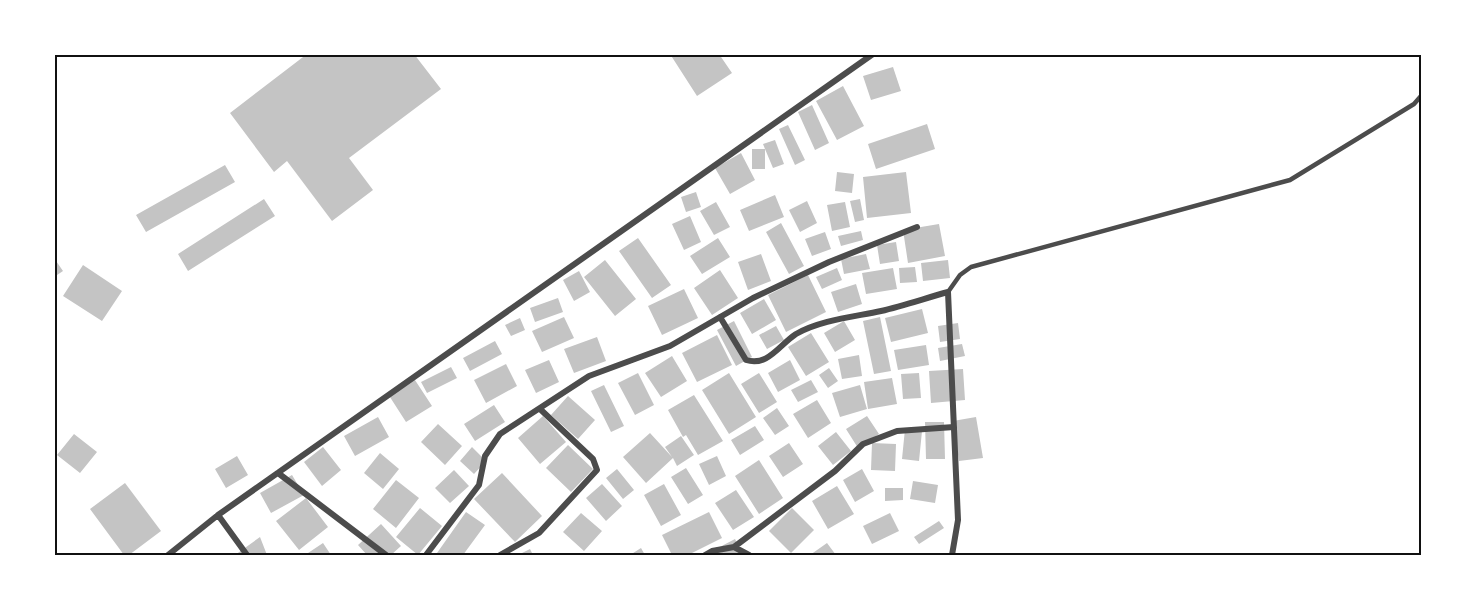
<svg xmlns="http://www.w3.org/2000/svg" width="1475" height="609" font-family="'Fira Sans Condensed',sans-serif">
  <rect width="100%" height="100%" fill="#fff"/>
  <path fill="#c4c4c4" d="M307,54H414L441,89L349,158L373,190L332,221L287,161L274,172L230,113Z
    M670,54H719L732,73L697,96Z
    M893,67L901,91L871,100L863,76Z
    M843,86L864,126L837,140L816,101Z
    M812,105L829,143L815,150L798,112Z
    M927,124L935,149L876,169L868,144Z
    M788,125L805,160L795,165L779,129Z
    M775,140L784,164L773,168L765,149V169H752V149H765L763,144Z
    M741,153L755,180L730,194L715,168Z
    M225,165L235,182L146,232L136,215Z
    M837,172L854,174L852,193L835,191Z
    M906,172L911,213L867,218L863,177Z
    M696,192L701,207L686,212L681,197Z
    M775,195L784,217L749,231L740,210Z
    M264,199L275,216L188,271L178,254Z
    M860,199L864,220L855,222L850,201Z
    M807,201L817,223L800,232L789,210Z
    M716,202L730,227L714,235L700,211Z
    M845,202L850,227L832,231L827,205Z
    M690,216L701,242L684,250L672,224Z
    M781,223L804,266L789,274L766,232Z
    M939,224L945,256L908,263L903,230Z
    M861,231L863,240L841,246L838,236Z
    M825,232L831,249L812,256L805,239Z
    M638,238L671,285L652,298L619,251Z
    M718,238L730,257L702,274L690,256Z
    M896,242L899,261L880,264L877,245Z
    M761,254L771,281L748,290L738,262Z
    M866,254L870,269L844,274L841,259Z
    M54,258L63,271L54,277Z
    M605,260L636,299L615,316L584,277Z
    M948,260L950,278L923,281L921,263Z
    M83,265L122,291L102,321L63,296Z
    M915,267L917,282L900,283L899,268Z
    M837,268L842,280L822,289L816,277Z
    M893,268L897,289L866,294L862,273Z
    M720,270L738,298L712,315L694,288Z
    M579,271L590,292L574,301L563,280Z
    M808,275L826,312L786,332L768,295Z
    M856,284L862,304L838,312L831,292Z
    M684,289L698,318L662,335L648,306Z
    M558,298L563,312L535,322L530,308Z
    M764,299L776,320L752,334L740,313Z
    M922,309L928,333L891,342L885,318Z
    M564,317L574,338L542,352L532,331Z
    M880,317L891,371L874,374L863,321Z
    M520,318L525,330L511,336L505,325Z
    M734,321L752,357L736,366L717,330Z
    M844,321L855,340L835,352L824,333Z
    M958,323L960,339L940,342L938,326Z
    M776,326L784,340L767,349L759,335Z
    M811,333L829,362L806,376L788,347Z
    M717,335L732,365L697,382L682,353Z
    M597,337L606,361L574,373L564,349Z
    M495,341L502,354L470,371L463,358Z
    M962,344L965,356L940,361L938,348Z
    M926,345L929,365L898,370L894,350Z
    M859,355L862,376L842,379L838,359Z
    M672,356L687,381L661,397L645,373Z
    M549,360L559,382L536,393L525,370Z
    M790,360L800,380L778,392L768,373Z
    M506,364L517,386L486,403L474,380Z
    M451,367L457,378L427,393L421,382Z
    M829,368L838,381L828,388L819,375Z
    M963,369L965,400L931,403L929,371Z
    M638,373L654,405L635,415L618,383Z
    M729,373L756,417L729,434L702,390Z
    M759,373L777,402L759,413L741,384Z
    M919,373L921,398L903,399L901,374Z
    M413,377L432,406L406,422L388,394Z
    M892,378L897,404L868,409L864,382Z
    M811,380L818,392L798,402L791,390Z
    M604,385L624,426L611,432L591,391Z
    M860,385L867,409L840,417L832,393Z
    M694,395L723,441L698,455L686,435L683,437L668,410Z
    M568,396L595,420L578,439L551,415Z
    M817,400L831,423L808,438L793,414Z
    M494,405L505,422L475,441L464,424Z
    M777,408L789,426L775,435L763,418Z
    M543,416L566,442L540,464L518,438Z
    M867,416L879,434L858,448L846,429Z
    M378,417L389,437L355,456L344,436Z
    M976,417L983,458L959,461L953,421Z
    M925,422H944L945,459H926Z
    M438,424L462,446L445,465L421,442Z
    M755,426L764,440L740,455L731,440Z
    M905,429L922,431L919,461L902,459Z
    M836,432L851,451L833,465L818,446Z
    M650,433L672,457L665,447L681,436L694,455L677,466L673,458L646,483L623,457Z
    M74,434L97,452L80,473L57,455Z
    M789,443L803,464L783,477L769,456Z
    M872,443L896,444L895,471L871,470Z
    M568,445L593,469L571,492L546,468Z
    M323,447L341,470L322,486L304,462Z
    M472,447L486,461L474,474L460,461Z
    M380,453L399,469L383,489L364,473Z
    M237,456L248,475L226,488L215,469Z
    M717,456L726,476L709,485L699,464Z
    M759,460L783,498L759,514L735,476Z
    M686,468L703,495L688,504L671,477Z
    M617,469L634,490L623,499L606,478Z
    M862,469L874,491L855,502L843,480Z
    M454,470L469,486L450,503L435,488Z
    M502,473L542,516L515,542L474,499Z
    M292,475L304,495L271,513L260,493Z
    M396,480L419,498L396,528L373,509Z
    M913,481L938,485L935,503L910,499Z
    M125,483L161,531L129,555H124L90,509Z
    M602,484L622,506L606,521L586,498Z
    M664,484L681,515L661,526L644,495Z
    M837,486L854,514L828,529L812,501Z
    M885,488H903V500L885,501Z
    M736,490L754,517L733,530L715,503Z
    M306,498L328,527L299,550L276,521Z
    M420,508L442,526L418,555L396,537Z
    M792,508L814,530L791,553L769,531Z
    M466,512L485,525L463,555H439L437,553Z
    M709,512L722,538L688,555H672L662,535Z
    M581,513L602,531L584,551L563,532Z
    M890,513L899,531L872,544L863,526Z
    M939,521L944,528L919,544L914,537Z
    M381,524L401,546L391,555H367L358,545Z
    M260,537L267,555H235Z
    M735,539L743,555H717L714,550Z
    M323,543L331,555H305Z
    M827,543L836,555H810Z
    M641,548L645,555H630Z
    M530,549L533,555H518Z"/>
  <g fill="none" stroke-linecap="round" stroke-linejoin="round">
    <path stroke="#4c4c4c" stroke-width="4.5" d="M948,292L960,275L971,267L1290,180L1414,104L1421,96"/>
    <path stroke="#4c4c4c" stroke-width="6" d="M720,317L746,360C768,367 779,345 796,334C821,320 853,317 881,311C903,306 926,298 948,292L958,520L952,555
      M278,473L386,555
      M218,515L247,555
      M734,547L749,555
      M168,555L218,515L873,54
      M426,555L479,485L485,456L500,434L589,376L670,346L753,298L829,262L917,227
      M500,555L539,533L597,470L593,459L540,409
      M705,555L712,551L734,547L835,471L863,444L897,431L954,427"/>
  </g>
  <rect width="1475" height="609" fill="none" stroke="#ffffff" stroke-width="111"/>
  <rect x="56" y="56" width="1364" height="498" fill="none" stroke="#111" stroke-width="2"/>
</svg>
